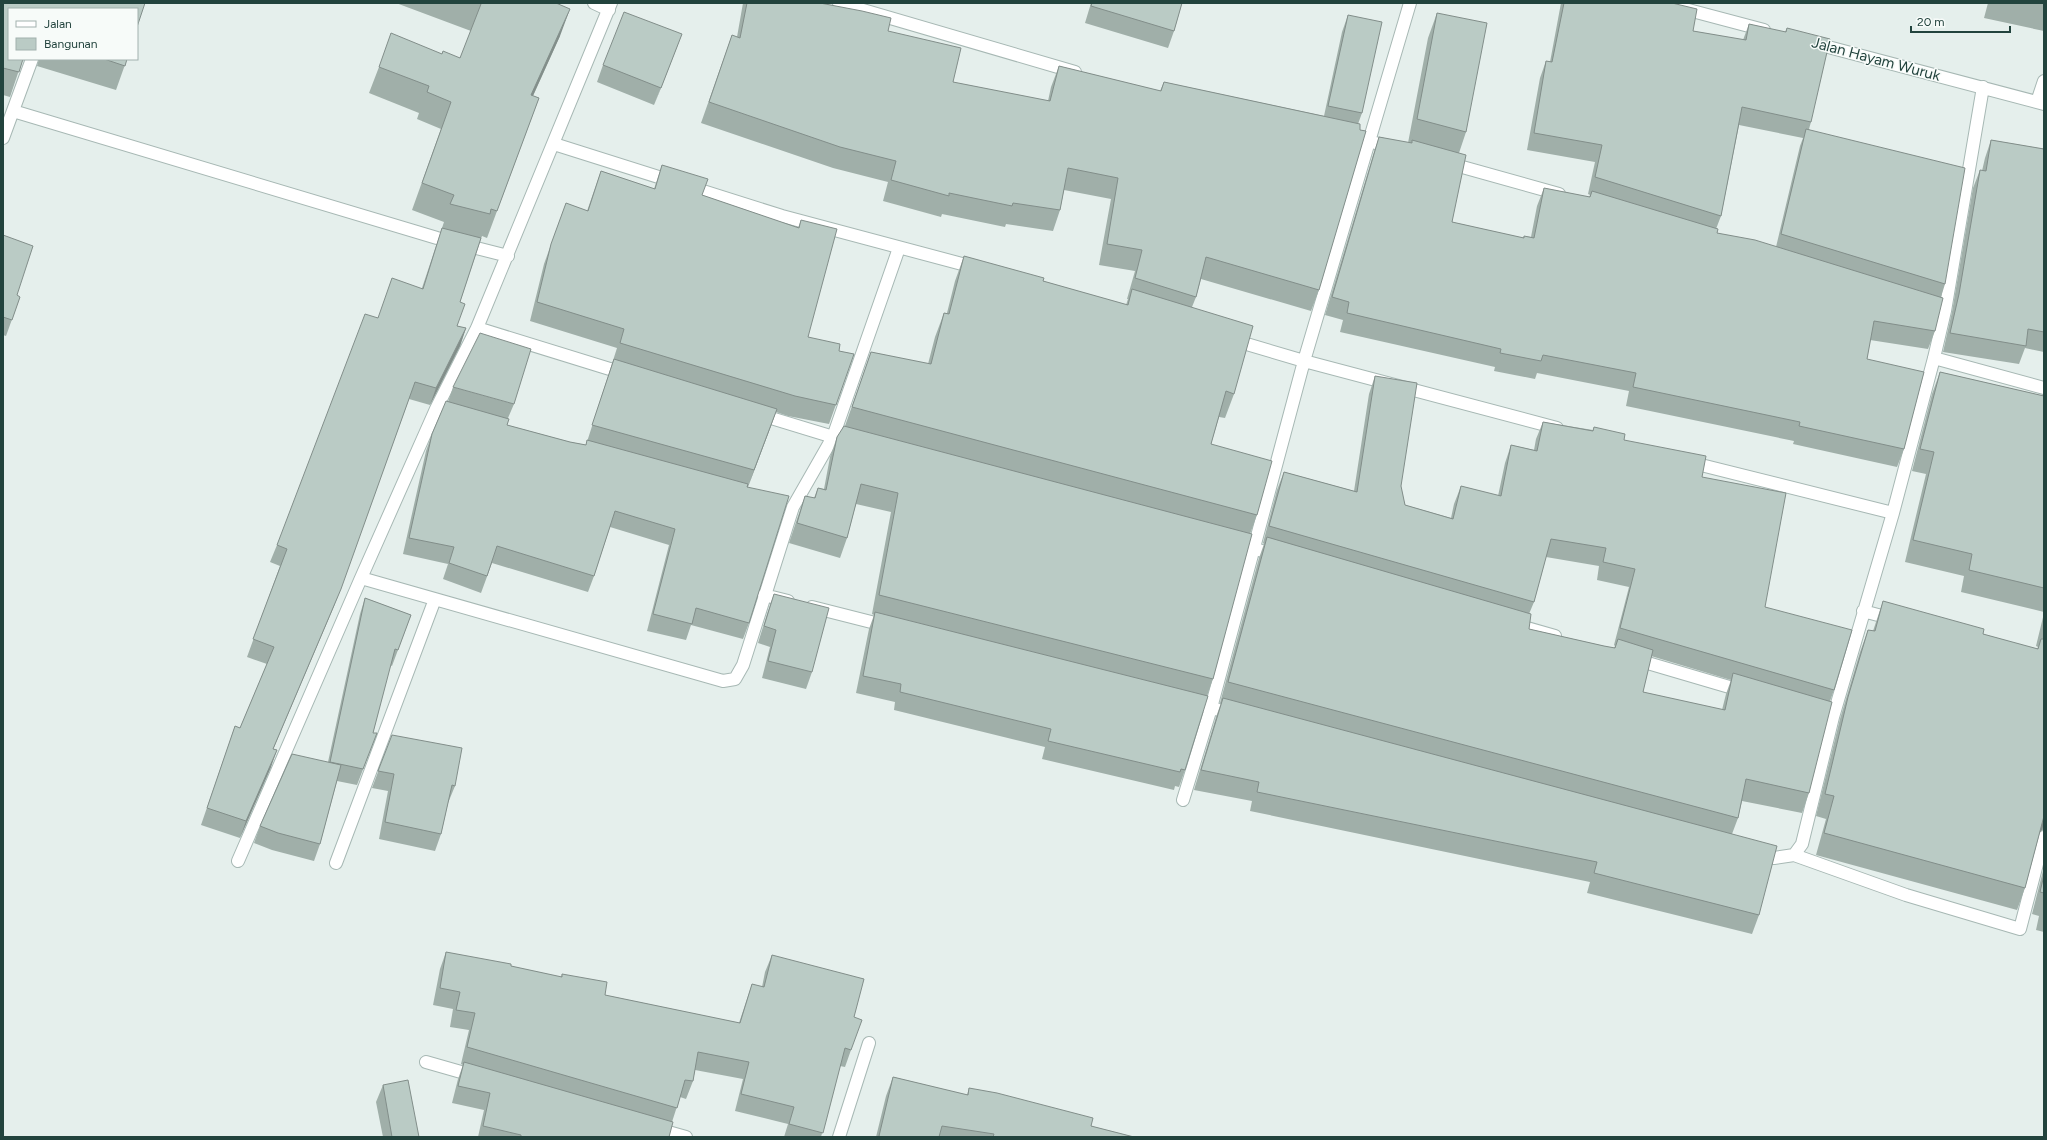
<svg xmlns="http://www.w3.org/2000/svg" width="2047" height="1140" font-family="Figtree,sans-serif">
  <rect width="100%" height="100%" fill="#e5efec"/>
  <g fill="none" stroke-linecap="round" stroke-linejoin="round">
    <g stroke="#a7b8b4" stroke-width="14">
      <path id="minor" d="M594,3L609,10
        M611,3L477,328L436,409L361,578L723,681L735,679L743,665L793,507L833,437L899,248
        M839,3L1075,72
        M1662,3L1764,30
        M1813,43L2044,104
        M2037,102L2044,81
        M13,111L437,238L508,256
        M1347,136L1392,147
        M3,138L32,59
        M554,144L782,216L977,268
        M1448,163L1559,194
        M477,328L626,374
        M1233,340L1304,361L1557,428
        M1934,358L2044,388
        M758,414L840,439
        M1689,462L1893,513
        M1233,543L1277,555
        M764,595L788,601
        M812,607L887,626
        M1863,611L1893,619
        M1513,624L1555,636
        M1634,659L1743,691
        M1190,702L1234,714
        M1183,800L1211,708L1304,361L1410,3
        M1758,854L1774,858L1794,855L1802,844L1833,717L1893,513L1934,358L1945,311L1983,87
        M1794,855L1906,895L2020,929L2044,837
        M238,861L361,578
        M336,863L435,599
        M426,1062L475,1076
        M654,1128L686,1137
        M839,1137L869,1043"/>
    </g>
    <use href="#minor" stroke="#fff" stroke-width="12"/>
  </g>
  <path fill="#a0afa9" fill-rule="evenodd" d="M3,3L9,9V59H24L23,61H22L10,97L3,95Z
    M396,3H556L560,36L533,96L539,98L487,238L482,236L460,302L457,326L466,328L460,346L430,405L409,399L334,606L273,749L271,767L240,838L201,825L235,726L240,728L267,664L247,657L280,566L270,562L277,545L378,318L422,288L444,222L412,210L441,129L417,119L419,113L369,93L379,67L442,54L460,58L471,31Z
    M743,3H820L888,31L953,82L1048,101L1051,87L1059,66L1160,91L1164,82L1324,116L1342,32L1348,15L1362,113L1358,124L1319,290L1311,311L1201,279L1196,297L1192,307L1234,394L1225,418L1219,417L1211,444L1257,515L1250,534L1213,679L1207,696L1185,770L1179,787L1175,786L1174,790L1042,759L1045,747L894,710L895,702L856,693L869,629L874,615L872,614L891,512L856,504L847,538L840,558L789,543L798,516L805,496L814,498L818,488L824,489L830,457L837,437L845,426L871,352L928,364L935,337L944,313H947L955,281L964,256L1043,281L1126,305L1128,299H1127L1135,271L1099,265L1111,199L1064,190L1060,210L1053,231L1006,224L1005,227L942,214L941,217L883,201L888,182L833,168L701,123L732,35L737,37Z
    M1091,3H1182L1174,31L1168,48L1085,23Z
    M1561,3H1672L1693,31L1743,40L1749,24L1785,32L1787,28L1811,122L1809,129L1945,284L1941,297L1935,331L1928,349L1870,340L1867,359L1904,449L1897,467L1793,444L1794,441L1626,406L1629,391L1537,373L1535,379L1494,371L1495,367L1340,332L1343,320L1325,315L1373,155L1379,137L1408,143L1428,38L1437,13L1466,132L1459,153L1452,222L1523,238L1524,236L1531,237L1537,206L1544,188L1589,197L1590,195L1588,194L1595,162L1527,150L1540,78L1546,61L1550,62ZM1739,125L1803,138L1800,146L1776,247L1717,233L1716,229L1721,216Z
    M1988,3H2044V31L1984,18Z
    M675,51L654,105L597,82L603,65Z
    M39,59H127L116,90L37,66Z
    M1991,140L2044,149V352L2025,348L2019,364L1943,352L1952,312L1973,188L1980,170L1982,171L1985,158Z
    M662,165L702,195L798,228L801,220L808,337L839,351L854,354L829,424L788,416L776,412L748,487L749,623L743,639L691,625L686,640L647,631L669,545L610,527L594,576L588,592L492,563L481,593L443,579L448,564L403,554L426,451L432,434L448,402L453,387L514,404L508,418L507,425L570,442L586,445L617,348L530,321L544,264L566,203L587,211L601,171L654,189Z
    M3,235L17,295L20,297L6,336L3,335Z
    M1940,372L2044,396V612L1961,592L1964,576L1905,562L1926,474L1912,471L1932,394Z
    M1375,376L1405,505L1451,518L1454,504L1461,486L1498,496L1505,463L1511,445L1534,450L1536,439L1543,422L1593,430L1594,427L1624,440L1702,477L1765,607L1834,690L1830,701L1809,793L1802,813L1742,801L1738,818L1732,834L1759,915L1752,934L1587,893L1590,882L1250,811L1252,801L1194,790L1216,717L1221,703H1220L1259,558L1264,544L1263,543L1277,490L1284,472L1354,491L1369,394ZM1546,557L1599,566L1597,580L1629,587L1614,645L1615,646L1614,648L1604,646L1529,629V614L1534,602ZM1651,656L1731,680L1726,694L1722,710L1643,692Z
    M774,594L812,672L806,689L762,678L770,647L758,643L768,611Z
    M365,598L411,615L392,666L390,665L373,733H377L357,785L337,781L320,844L314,861L272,850L254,843L260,826L328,762L360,614Z
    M1883,601L1983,634L2037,649L2038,647L2036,646L2044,613V830H2042L2040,832L2025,888L2017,910L1816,855L1826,819L1816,816L1840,719L1860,652L1868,630L1873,631Z
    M392,735L455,786L448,803L441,834L435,851L379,839L388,791L372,788Z
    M2044,867V932L2036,930L2039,916L2032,914Z
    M446,952L561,977L562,974L605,995L739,1023L752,984L762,987L765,972L772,955L854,1017L851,1050L845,1067L840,1066L821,1137H784L788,1124L735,1111L743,1079L695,1070L693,1081L686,1099L680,1097L672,1122L669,1137H478L484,1110L452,1103L458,1079L463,1065L461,1064L469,1030L450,1027L453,1009L433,1005L440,969Z
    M893,1077L967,1095L969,1088L1091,1126L1134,1137H876L886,1096Z
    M383,1085L419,1137H383L376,1102Z"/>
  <path fill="#828e8a" d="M570,9L560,36L521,122L531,95Z
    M682,34L675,51L654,105L661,88Z
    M466,328L460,346L430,405L436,388Z
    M777,409L771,426L748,487L754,470Z
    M341,589L334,606L266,766L273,749Z
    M277,750L271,767L240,838L246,821Z
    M2044,815V823L2042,830L2037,835Z"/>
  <path fill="#bacbc5" stroke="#828e8a" d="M3,3H145L137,27V9H9V59H23L19,72L3,68Z
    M478,3H556L570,9L531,95L539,98L497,211L491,209L490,214L450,204L454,195L422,183L451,102L427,92L429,86L379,67L391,33L442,54L443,51L460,58L481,4Z
    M747,3H820L862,11L891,18L888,31L961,48L953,82L1050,101L1059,66L1161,91L1164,82L1360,124V130L1366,131L1319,290L1206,257L1196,297L1135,278L1142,250L1107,244L1118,178L1068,168L1060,210L1013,203L1012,206L949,193V196L891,180L896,161L840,147L709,102L732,35L740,38Z
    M1092,3H1182L1174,31L1091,6Z
    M1564,3H1672L1697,9L1693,31L1746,40L1749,24L1786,32L1787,28L1830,39L1811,122L1742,107L1721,216L1595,177L1602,145L1534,133L1546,61L1552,62Z
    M624,12L682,34L661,88L603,65Z
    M1437,13L1487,23L1466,132L1417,119Z
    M1348,15L1382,22L1362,113L1328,106Z
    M104,59H127L125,66Z
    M1806,129L1965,168L1945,284L1781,234Z
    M1379,137L1412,143V140L1466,155L1452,222L1524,238V236L1534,238L1544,188L1590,197L1592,191L1718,229L1717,233L1755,240L1943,298L1935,331L1874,321L1867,359L1924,372L1904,449L1799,426L1800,422L1633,387L1636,373L1543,355L1541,361L1500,353L1501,349L1347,313L1349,302L1332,297Z
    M1991,140L2044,149V332L2028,329L2026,346L1950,333L1959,294L1980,170L1986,171Z
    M662,165L708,179L702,195L799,228L801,220L837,229L808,337L840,344L839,351L854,354L836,405L795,396L620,343L624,329L537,302L551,244L566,203L588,211L601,171L655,189Z
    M442,228L481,238L460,302L465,304L457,326L466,328L436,388L415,382L341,589L273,749L277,750L246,821L207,808L235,726L240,728L274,647L253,639L287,549L277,545L365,314L378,318L392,278L423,289Z
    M3,235L33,246L17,295L20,297L12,320L3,317Z
    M964,256L1044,278L1043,281L1128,305L1132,289L1253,326L1234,394L1226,391L1211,444L1272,461L1257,515L852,407L871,352L931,364L944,313L949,314Z
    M480,333L531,349L514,404L453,387Z
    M614,359L777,409L754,470L592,425Z
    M1940,372L2044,396V588L1969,570L1972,554L1913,540L1934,452L1920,449Z
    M1375,376L1417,383L1401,486L1405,505L1453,519L1461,486L1501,496L1511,445L1537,451L1543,422L1593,431L1594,427L1625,434L1624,440L1706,456L1702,477L1786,493L1765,607L1852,630L1834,690L1620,628L1635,569L1603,562L1606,548L1551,539L1534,602L1269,526L1284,472L1357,492Z
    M446,401L509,419L507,425L570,442L586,445L587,440L748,484L747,487L789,496L749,623L696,608L692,624L653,614L675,529L615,511L594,576L497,546L487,576L449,563L454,547L409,538L432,434Z
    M844,426L1252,534L1213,679L879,595L898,493L861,484L847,538L797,523L805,496L815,498L818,488L826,490L837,437Z
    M1267,537L1531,614L1529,629L1604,646L1615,648L1618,639L1653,650L1643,692L1725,710L1733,673L1832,702L1809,793L1746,779L1738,818L1228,682Z
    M774,594L829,608L812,672L768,661L776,630L764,626Z
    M365,598L411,615L398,650L395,649L373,733H377L363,769L330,762Z
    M1883,601L1984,629L1983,634L2038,649L2041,639H2044V816L2025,888L1824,833L1834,796L1825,794L1848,697L1868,630L1875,631Z
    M875,612L1208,696L1185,770L1181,769L1180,772L1048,741L1051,729L900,692L901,684L863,676Z
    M1223,698L1777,846L1759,915L1594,873L1597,862L1257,792L1259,782L1201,770Z
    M392,735L462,748L455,786L452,785L441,834L385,822L394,774L378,771Z
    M292,754L341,765L320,844L278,833L260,826Z
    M2044,875V893L2040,892Z
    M446,952L511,964V966L562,977V974L607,982L605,995L740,1023L752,984L764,987L772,955L864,979L854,1017L862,1020L851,1050L845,1048L823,1133L789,1124L794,1107L741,1094L749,1062L698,1052L693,1081L685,1080L677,1108L467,1047L475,1013L456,1010L460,992L440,988Z
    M464,1062L673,1122L669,1137H521V1135L483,1126L490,1093L458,1086Z
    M893,1077L968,1095L969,1088L997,1093L1093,1118L1091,1126L1134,1137H993L994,1134L942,1126L939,1137H882L879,1136Z
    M408,1080L419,1137H392L383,1085Z"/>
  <g text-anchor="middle" stroke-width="3" stroke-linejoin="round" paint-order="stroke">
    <g font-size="15" fill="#22433d" stroke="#f7fbf9">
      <text transform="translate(1876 59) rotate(15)" y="5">Jalan Hayam Wuruk</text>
    </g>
  </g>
  <rect width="2047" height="1140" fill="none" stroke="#22433d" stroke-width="8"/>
  <rect x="8" y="8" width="130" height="52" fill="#f7fbf9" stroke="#a2b1ae"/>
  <rect x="16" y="21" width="20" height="6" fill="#ffffff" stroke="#a2b1ae"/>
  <text x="44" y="28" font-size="12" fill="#22433d">Jalan</text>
  <rect x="16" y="38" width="20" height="12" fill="#bacbc5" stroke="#a2b1ae"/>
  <text x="44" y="48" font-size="12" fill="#22433d">Bangunan</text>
  <path d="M1911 26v6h99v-6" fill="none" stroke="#22433d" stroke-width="2"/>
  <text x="1917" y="26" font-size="12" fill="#22433d" stroke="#f7fbf9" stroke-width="3" paint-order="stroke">20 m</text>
</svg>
